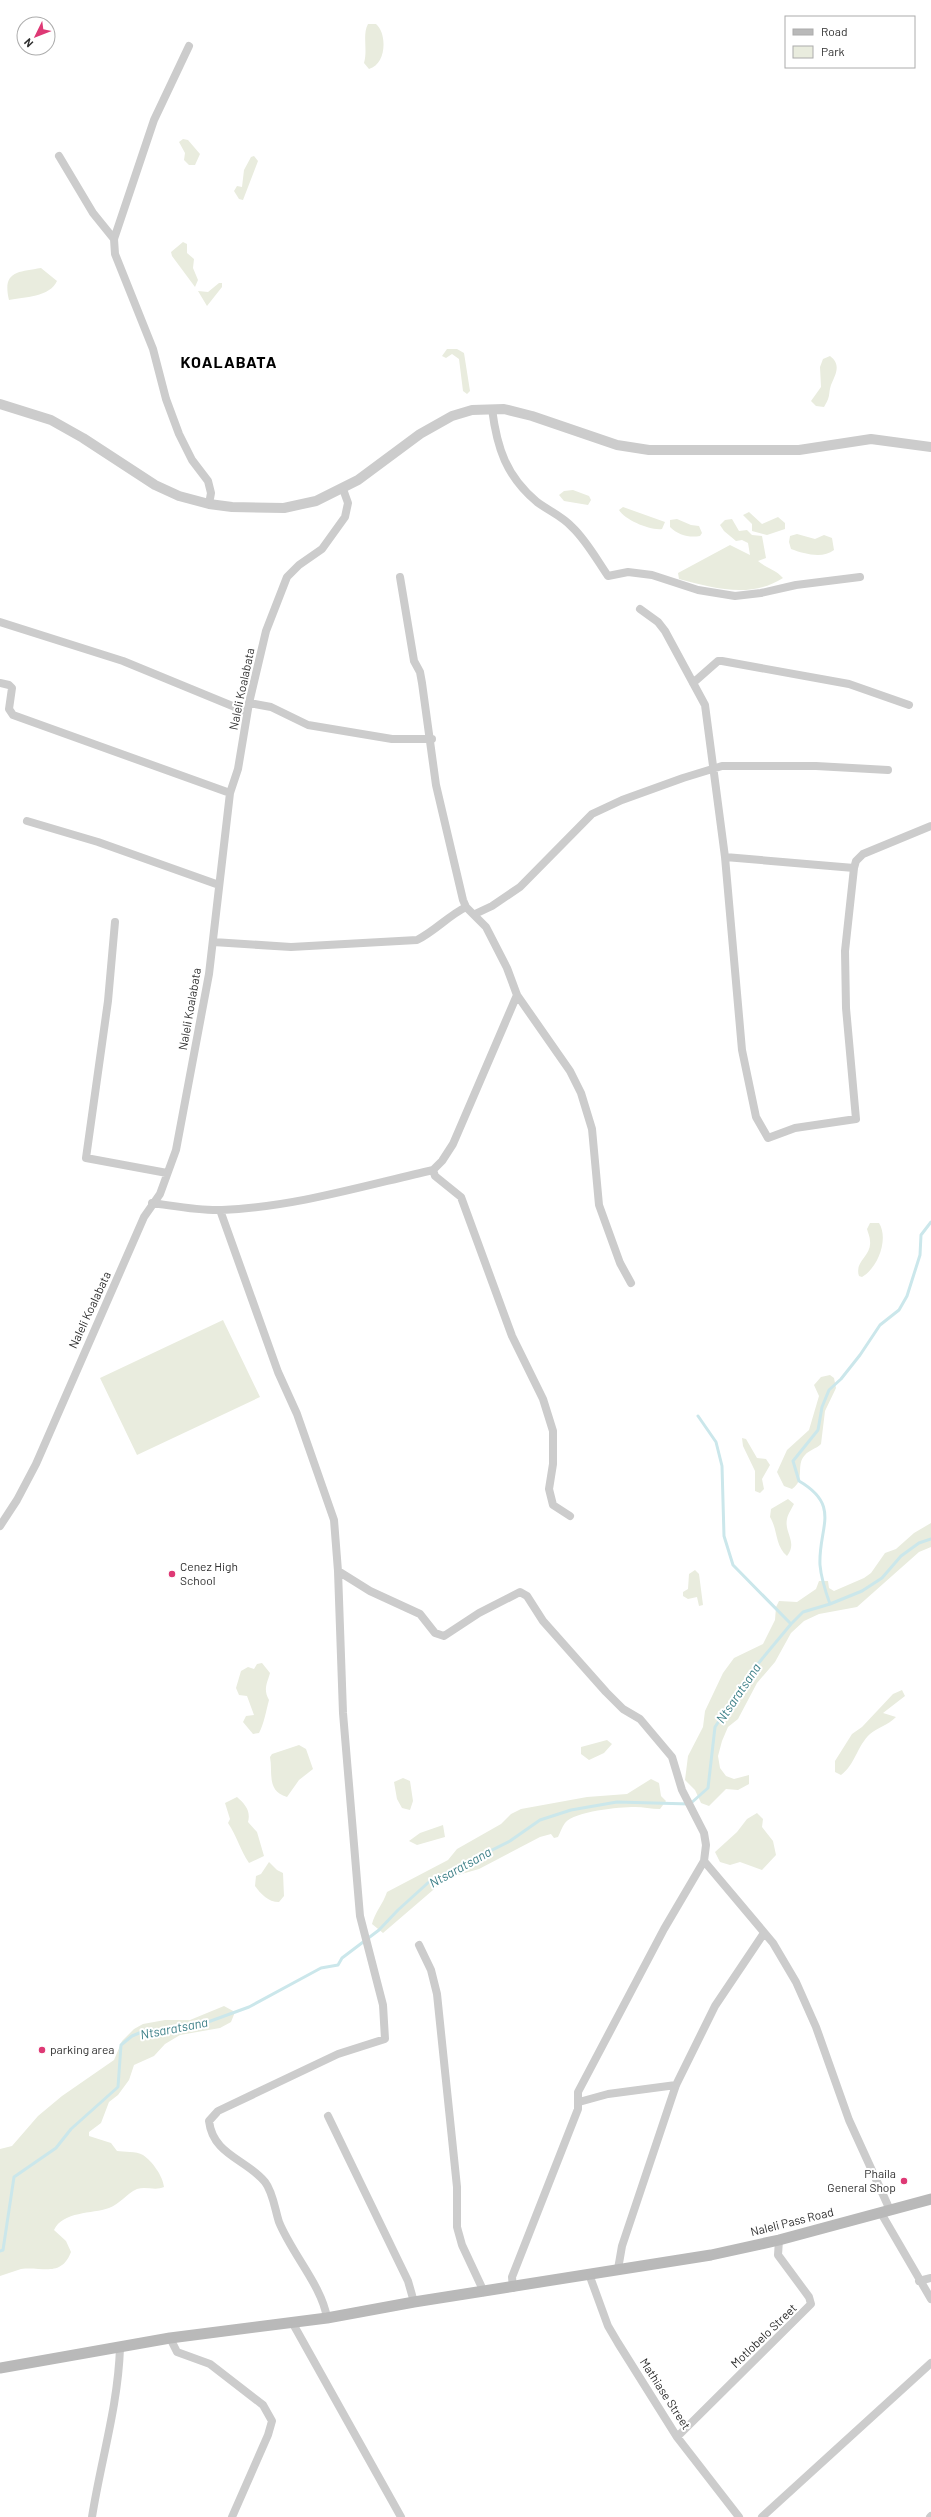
<svg xmlns="http://www.w3.org/2000/svg" width="931" height="2517" font-family="Barlow,sans-serif">
  <rect width="100%" height="100%" fill="#fff"/>
  <path fill="#e9ecde" d="M368,24H376C387,33 387,64 369,69L364,63C368,50 362,35 368,24Z
    M183,139L188,140L200,154L195,165H189L184,160L185,153L179,142Z
    M254,156L258,161L243,200L239,199L234,191L237,186L242,187L244,170L251,157Z
    M183,242L187,244V253L194,259L193,268L198,280L195,287L172,256L171,252Z
    M41,268L57,281C50,297 24,297 9,300C2,271 18,272 41,268Z
    M219,283H222V287L207,306L198,291L208,292Z
    M447,349H457L464,353L470,391L467,394L463,391L459,359L452,354L446,358L442,356Z
    M830,356C842,365 835,375 831,385C828,395 831,396 824,407L816,406L811,401L821,387L820,367L823,359Z
    M573,490L589,496L591,500L588,505L564,501L559,495L564,491Z
    M623,507L665,522L662,529C651,531 625,520 619,510Z
    M749,512L762,524L778,517L785,523V529L767,535L752,531V524L743,515Z
    M677,519L691,525L699,526L702,533L700,536C689,538 678,535 670,527V520Z
    M732,519L739,531L747,530L752,535L762,536L766,558L758,561C766,568 776,570 783,578C750,599 714,588 679,579L678,573L730,545L750,555L748,543L742,540L736,541L724,531L720,525L725,520Z
    M797,534L815,539L824,535L832,538L834,550C823,559 804,554 791,549L789,542L790,536Z
    M870,1223H879C889,1239 878,1268 862,1277L859,1276C854,1261 872,1256 870,1241C870,1237 868,1233 867,1229Z
    M223,1320L260,1397L137,1455L100,1378Z
    M830,1375L834,1378L836,1388L825,1411L821,1444C816,1449 809,1450 805,1455C795,1465 806,1480 792,1489L784,1486L777,1472L787,1450L809,1430L819,1396L814,1385L821,1377Z
    M742,1438L746,1439L757,1458L766,1459L770,1465L762,1479L764,1489L760,1493L755,1491V1471L743,1446Z
    M788,1499L794,1504C792,1508 788,1514 787,1519C784,1533 798,1542 787,1556C775,1546 778,1530 770,1517L771,1509Z
    M931,1523V1547L919,1552L857,1607L819,1614L804,1621L791,1633L775,1662L757,1683L738,1719L728,1727L722,1741L718,1756L720,1768L726,1776L734,1779L749,1775V1784L738,1790L726,1789L709,1806L701,1803L695,1790L685,1780L688,1756L703,1727L705,1711L723,1673L734,1658L763,1644L775,1620L776,1607L779,1601L797,1602L816,1589L819,1581H828L829,1588L834,1591L864,1578L871,1573L885,1553L896,1549L914,1533Z
    M695,1570L699,1574L703,1605L699,1606L697,1597L688,1599L683,1596V1592L688,1589L689,1574Z
    M262,1663L270,1673C267,1684 263,1689 269,1700C266,1711 264,1724 259,1733L253,1734L243,1722L246,1716L254,1715L247,1696L239,1695L236,1688L241,1671L248,1667L254,1669L257,1664Z
    M902,1690L905,1696L883,1713L896,1717C887,1726 878,1727 870,1734C857,1746 855,1765 841,1775L835,1772V1761L852,1734L862,1727L893,1694Z
    M607,1740L612,1744L604,1753L589,1760L581,1754V1747Z
    M299,1745L306,1749L313,1769L299,1780L287,1797C266,1791 273,1772 270,1757L272,1754Z
    M403,1778L410,1781L413,1801L410,1810L402,1808L397,1799L394,1782Z
    M651,1779L659,1783L661,1796L666,1801L660,1809C651,1809 643,1807 635,1807C619,1807 575,1811 565,1823C562,1827 560,1833 558,1837L554,1838L551,1834L540,1837L479,1869L451,1877L440,1884L383,1933L372,1924C375,1912 383,1904 387,1892L448,1860L457,1849L501,1824L511,1814L521,1809L587,1797L627,1794Z
    M237,1797C245,1804 251,1811 248,1822L257,1832L264,1856L249,1863C240,1850 237,1836 228,1823L230,1819L225,1803Z
    M757,1813L763,1819L762,1827L773,1841L776,1855L762,1870L740,1862L730,1865L720,1862L715,1852L737,1832L747,1819Z
    M443,1825L445,1837L417,1845L409,1841L420,1833Z
    M269,1862L277,1870L283,1873L284,1896L279,1902C268,1902 261,1894 255,1886L256,1876L261,1874Z
    M224,2006L235,2012L231,2022L220,2028L180,2035L165,2044L154,2056L134,2065L129,2080L118,2095L109,2102L101,2123L89,2132V2136L111,2143L117,2151C124,2152 136,2151 143,2155C152,2161 163,2176 164,2187C155,2191 146,2186 137,2189C126,2194 120,2204 109,2208C92,2214 63,2211 54,2230L66,2241L71,2252C61,2278 42,2266 21,2269C14,2271 7,2274 0,2276V2149L12,2146L38,2116L62,2096L114,2060L122,2041L134,2029L143,2024L165,2020H190Z"/>
  <g fill="none" stroke-linecap="round" stroke-linejoin="round">
    <path stroke="#cbe7eb" stroke-width="3" d="M698,1416L716,1442L722,1466L724,1536L733,1565L791,1624
      M830,1604C826,1593 821,1577 820,1565C818,1528 842,1506 799,1481L793,1461L818,1430L822,1407L829,1390L841,1379L860,1355L880,1325L899,1310L907,1296L920,1255L921,1235L931,1222
      M0,2251L3,2250L14,2177L56,2148L71,2129L118,2087L121,2045L132,2036L144,2031L197,2026L249,2007L321,1968L338,1965L342,1958L379,1930L398,1910L430,1881L510,1841L540,1820L571,1810L617,1802L690,1804L708,1788L715,1727L752,1671L791,1624L803,1612L830,1604L862,1591L882,1578L901,1556L919,1543L931,1539"/>
    <path stroke="#ccc" stroke-width="8" d="M189,46L154,120L114,239L115,254L153,349L166,399L179,434L192,460L208,481L211,493L209,504
      M59,156L93,213L114,239
      M492,409C497,448 506,476 537,502C549,511 562,516 572,527C586,540 597,560 608,576L628,572L652,575L698,590L735,596L761,593L796,585L860,577
      M400,577L414,661L420,672L422,683L436,785L463,900L466,907L486,927L507,968L517,995L570,1071L581,1093L592,1129L599,1205L620,1263L631,1283
      M640,609L658,622L665,631L705,705L725,857L742,1050L756,1117L768,1138L795,1128L856,1119L846,1008L845,951L854,868L725,857
      M0,622L123,661L247,712
      M0,683L9,685L12,688L9,709L13,715L230,793
      M693,683L718,661H722L849,684L909,705
      M249,703L271,707L308,725L392,739H432
      M27,821L98,842L219,885
      M854,868L856,861L863,854L931,826
      M475,914L492,906L520,887L592,814L622,800L683,778L722,766H816L888,770
      M115,922L108,1001L86,1158L167,1173
      M213,942L291,947L417,940C435,931 448,916 466,907
      M433,1170L435,1176L461,1197L512,1336L543,1399L553,1431V1464L549,1489L553,1505L570,1516
      M152,1203C175,1206 199,1211 222,1210C294,1207 363,1186 433,1170L442,1161L453,1144L517,995
      M220,1210L278,1372L297,1414L334,1520L338,1571L370,1591L420,1614L435,1633L444,1636L479,1613L520,1592L527,1596L543,1621L606,1692L623,1709L640,1719L672,1757L682,1790L704,1833L706,1845L704,1861L773,1943L796,1982L816,2027L849,2120L890,2210
      M0,1526L17,1500L36,1464L144,1217L160,1194L176,1150L209,974L230,793L238,769L249,703L266,631L287,577L299,565L322,549L345,517L348,503L343,489
      M419,1945L431,1970L437,1994L457,2187V2227L462,2245L484,2292
      M579,2102L608,2094L676,2085
      M328,2116L408,2281L414,2302
      M881,2213L931,2299
      M618,2269L622,2246L676,2085L715,2006L764,1933
      M589,2274L608,2326L618,2343L677,2437L739,2517
      M919,2281L931,2278
      M513,2288L512,2277L578,2109V2092L664,1929L704,1861
      M327,2318C322,2286 292,2254 279,2222C275,2210 273,2192 265,2182C246,2159 213,2155 209,2121L218,2111L338,2054L385,2039L383,2005L360,1916L343,1713L338,1571
      M292,2322L401,2517
      M170,2338L177,2352L210,2364L263,2405L272,2421L268,2435L232,2517
      M677,2437L811,2304L809,2297L778,2255L779,2240
      M92,2517C101,2460 118,2406 120,2348
      M762,2517L931,2363
      M930,2517L931,2516"/>
    <path stroke="#ccc" stroke-width="10" d="M0,404L51,420L83,438L155,485L179,496L209,504L232,507L284,508L316,501L358,480L420,434L452,416L472,410L504,409L532,416L617,445L649,450H799L871,439L931,447"/>
    <path stroke="#b9b9b9" stroke-width="11" d="M0,2368L170,2338L327,2318L414,2302L711,2255L779,2240L931,2199"/>
  </g>
  <g fill="#de3975" stroke="#fff" stroke-width="1.5">
    <circle cx="172" cy="1574" r="4"/>
    <circle cx="42" cy="2050" r="4"/>
    <circle cx="904" cy="2181" r="4"/>
  </g>
  <g text-anchor="middle" stroke-width="4" stroke-linejoin="round" paint-order="stroke">
    <g font-size="12" fill="#2f2f2f" stroke="#fff">
      <text transform="translate(242 689) rotate(-78)" y="4">Naleli Koalabata</text>
      <text transform="translate(190 1009) rotate(-80)" y="4">Naleli Koalabata</text>
      <text transform="translate(90 1310) rotate(-65)" y="4">Naleli Koalabata</text>
      <text transform="translate(792 2222) rotate(-14)" y="4">Naleli Pass Road</text>
      <text transform="translate(764 2336) rotate(-44)" y="4">Motlobelo Street</text>
      <text transform="translate(665 2394) rotate(57)" y="4">Mathiase Street</text>
    </g>
    <g font-size="12" fill="#2f2f2f" stroke="#fff" text-anchor="start">
      <text x="180" y="1571">Cenez High<tspan x="180" dy="14">School</tspan></text>
      <text x="50" y="2054">parking area</text>
      <text x="896" y="2178" text-anchor="end">Phaila<tspan x="896" dy="14">General Shop</tspan></text>
    </g>
    <g font-size="13" font-style="italic" fill="#3e8088" stroke="#fff">
      <text transform="translate(738 1693) rotate(-56)" y="5">Ntsaratsana</text>
      <text transform="translate(460 1867) rotate(-29)" y="5">Ntsaratsana</text>
      <text transform="translate(174 2028) rotate(-11)" y="5">Ntsaratsana</text>
    </g>
    <g font-size="16" font-weight="bold" letter-spacing="1" fill="#000" stroke="#fff">
      <text x="229" y="368">KOALABATA</text>
    </g>
  </g>
  <rect x="785" y="16" width="130" height="52" fill="#ffffff" stroke="#acacac"/>
  <rect x="793" y="29" width="20" height="6" fill="#b9b9b9" stroke="#acacac"/>
  <text x="821" y="36" font-size="12" fill="#2f2f2f">Road</text>
  <rect x="793" y="46" width="20" height="12" fill="#e9ecde" stroke="#acacac"/>
  <text x="821" y="56" font-size="12" fill="#2f2f2f">Park</text>
  <g transform="translate(36 36) rotate(227)"><circle r="19" fill="#ffffff" stroke="#acacac"/>
  <path d="M0-3L7 15L0 10L-7 15Z" fill="#de3975"/>
  <text y="-6" font-size="11" font-weight="bold" text-anchor="middle" fill="#2f2f2f">N</text>
  </g>
</svg>
